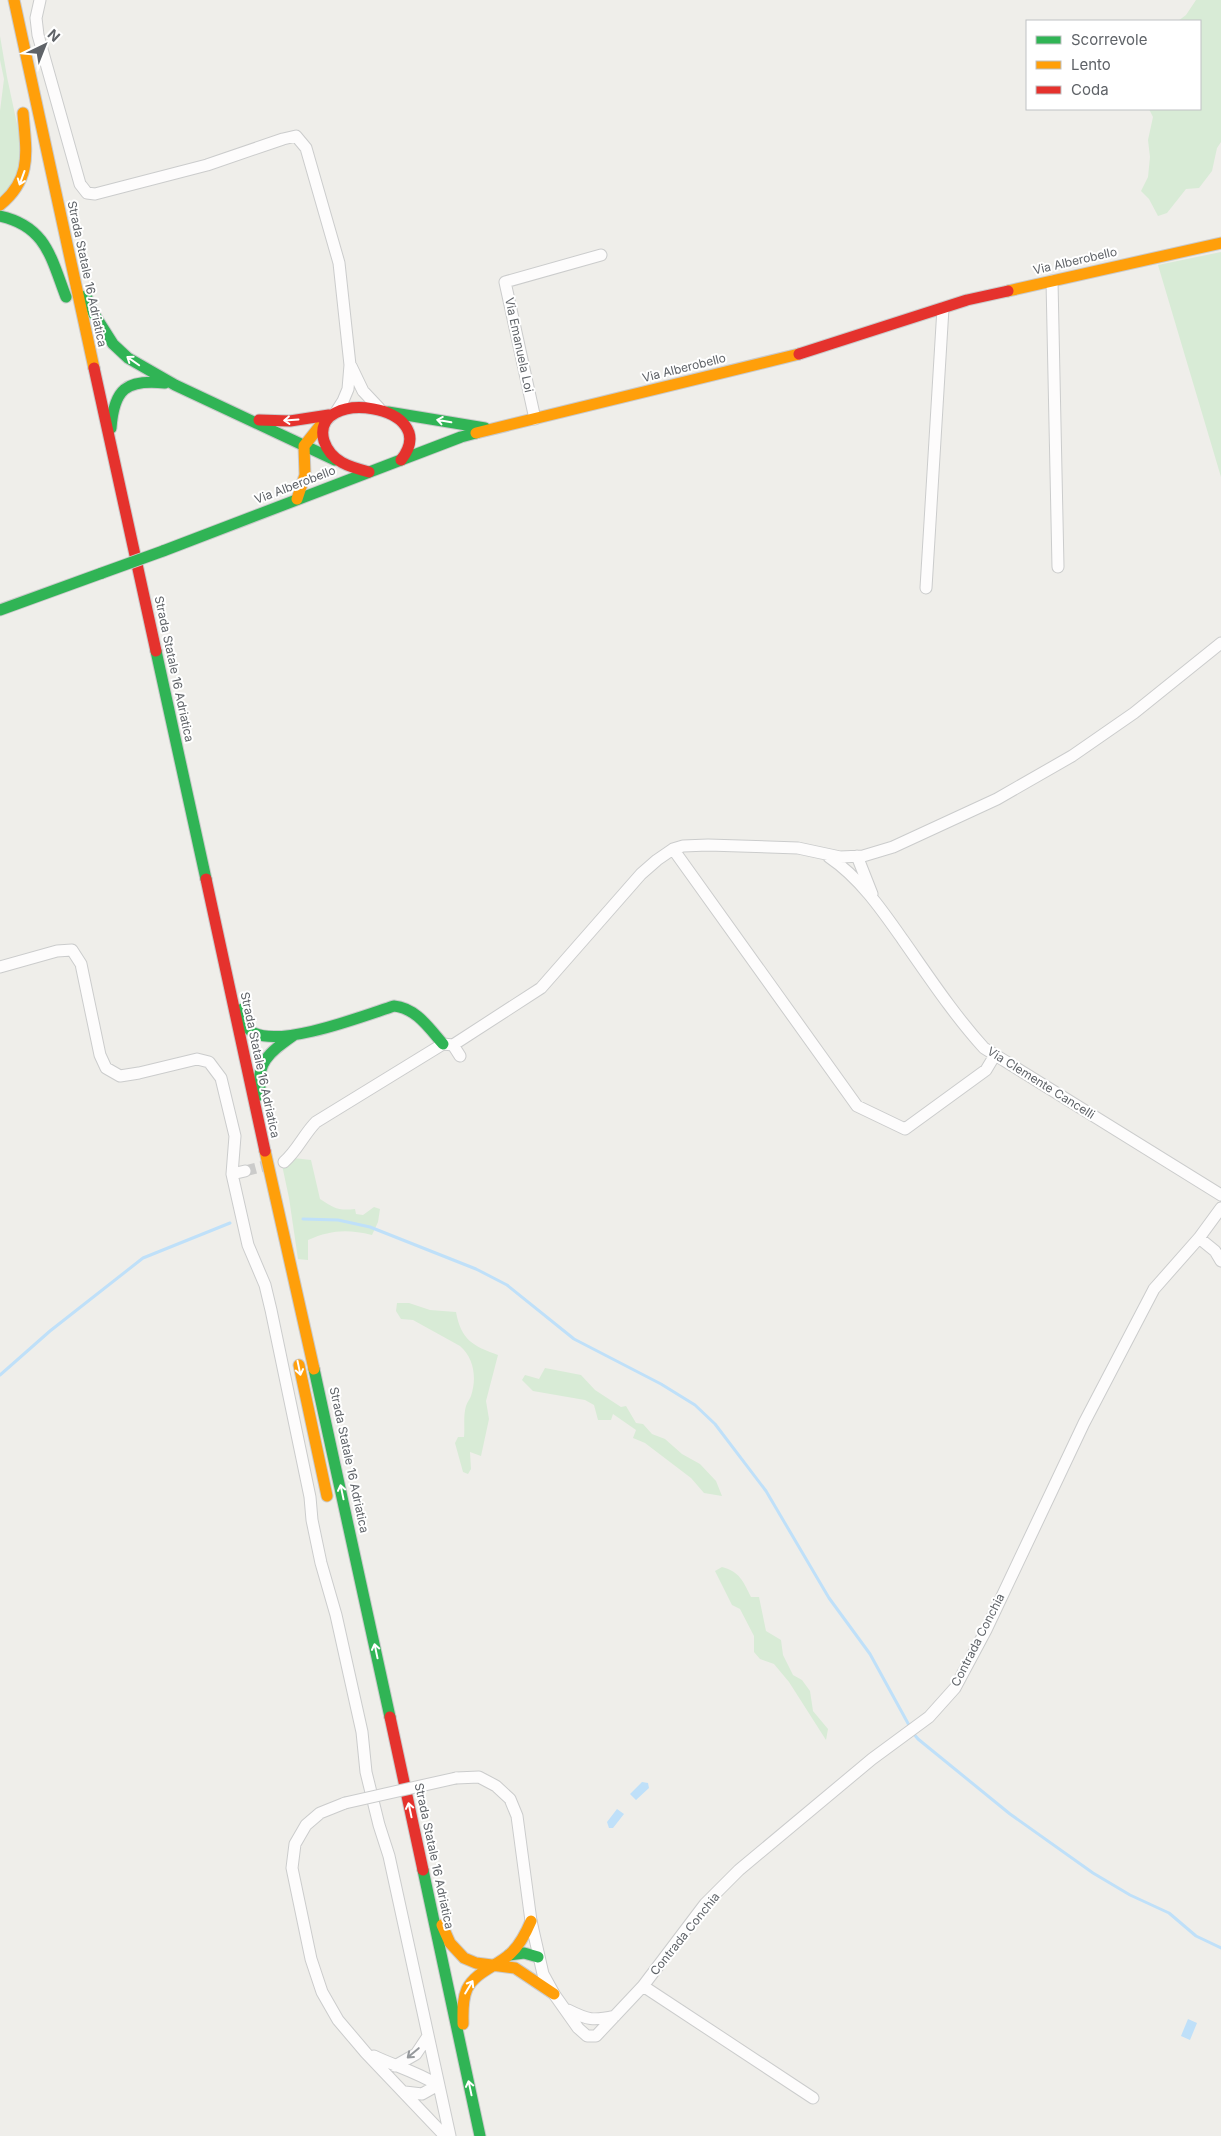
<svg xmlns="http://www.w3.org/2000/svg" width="1221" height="2136" font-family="Inter,sans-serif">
  <rect width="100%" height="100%" fill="#efeeea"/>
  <path fill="#d8ebd6" d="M1196,0H1221V142L1217,148L1212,171L1199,188L1186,189L1167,213L1158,216L1149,199L1141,191L1148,177L1150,157L1148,140L1153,117L1149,109H1200V21H1178L1186,15Z
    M0,36L7,77L23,152V170L0,200V111L4,79L0,60Z
    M1221,252V477L1158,265Z
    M293,1158L311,1160L320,1199C334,1208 338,1211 355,1209L356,1214L363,1215L374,1207L380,1209L378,1222L372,1235C347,1229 331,1230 308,1240V1260L298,1259L289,1198L282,1165Z
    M397,1303H409L430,1310L456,1312C461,1340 473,1346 498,1355L486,1401L489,1419L481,1456L470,1452L471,1469L468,1474L463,1472L455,1443L458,1437H464C465,1427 463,1416 466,1406C467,1402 470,1399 471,1396C477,1378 474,1358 460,1346L413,1320L401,1319L396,1311Z
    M545,1368L581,1375L595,1390L621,1407L626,1406L636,1423L643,1424L652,1434L665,1439L682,1454L700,1464L716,1481L722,1496L704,1493L691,1478L645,1443L633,1438L636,1430L613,1414L611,1420H598L594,1405L585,1400L533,1391L522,1380L525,1375L539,1379Z
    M722,1567C740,1572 743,1581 751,1597H759L766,1631L781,1640L783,1655L793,1675L802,1680L810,1691L813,1711L828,1729L826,1740L789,1682L774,1664L760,1659L754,1652V1636L740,1609L732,1605L715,1571Z"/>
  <path fill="#bfe0f9" d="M642,1782L648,1783L649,1788L636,1800L630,1794Z
    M617,1809L624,1814L613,1828H609L607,1822Z
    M1188,2019L1197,2023L1190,2040L1181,2036Z"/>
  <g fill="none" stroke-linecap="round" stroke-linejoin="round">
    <path stroke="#bfe0f9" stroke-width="3" d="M303,1219L338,1220L370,1227L476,1269L507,1285L574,1339L661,1384L695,1405L715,1424L766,1491L829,1598L870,1654L910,1727
      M0,1375L50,1331L143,1258L230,1223
      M913,1733L918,1739L1010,1814L1093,1873L1130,1895L1169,1913L1196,1936L1221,1948"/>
    <path stroke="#cbcbca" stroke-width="11" stroke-dasharray="11 5.5" stroke-linecap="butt" d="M245,1171L272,1164"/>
    <g stroke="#cbcccc" stroke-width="13">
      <path id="street" d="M40,0L36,18L38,35L80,184L87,193L95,194L207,165L283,139L296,136L306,148L339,263L350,365L348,389L343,401L336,412
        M1052,281L1058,567
        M351,366L363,391L379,408
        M535,419L505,282L601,255
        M926,588L943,308
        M673,849L857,1106L905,1129L986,1070L995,1055
        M857,856L872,894
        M829,857C860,878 882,910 903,940C929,977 954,1015 984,1048L1221,1195
        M0,967L57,951L72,950L81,964L100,1055L106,1068L120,1076L139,1073L197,1059L209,1062L221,1078L235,1136L232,1174L248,1245L265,1285L271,1310L310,1497L312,1520L321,1563L336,1615L362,1732L366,1772L379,1825L389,1856L450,2136
        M453,1045L460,1056
        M284,1162C297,1151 304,1134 316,1122L443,1044L453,1045L541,988L641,874L657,860L673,849L683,846L708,845L798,848L840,857L863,856L893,847L997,799L1072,756L1134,713L1221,643
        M232,1174L245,1171
        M1199,1238L1215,1251L1221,1261
        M456,1778L479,1777L496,1786L510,1799L517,1816L531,1921L543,1974L554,1994L578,2028L587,2036H596L643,1986L705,1904L739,1870L872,1759L929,1717L955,1688L986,1630L1084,1423L1154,1289L1199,1238L1221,1208
        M345,1803L320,1813L306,1825L295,1844L292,1868L311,1959L322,1992L338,2020L366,2053L445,2136
        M643,1986L813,2098
        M568,2010C588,2020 593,2021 615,2016
        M374,2056C395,2066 417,2072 438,2085
        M395,2066L416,2054L428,2036
        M405,2092L422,2094L438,2085"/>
    </g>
    <g stroke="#cacacb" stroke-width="13">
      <path id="fast" d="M0,216C46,226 51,258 66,297
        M86,296L94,314L113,344L128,358L175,385L335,460
        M388,412L485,428
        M111,428C114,389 126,379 165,383
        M163,551L461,437L476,433
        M0,610L102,573
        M156,651L206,879
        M242,1009C244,1017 245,1029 254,1033C283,1047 363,1016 394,1006C416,1008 429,1028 443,1044
        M261,1095C254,1063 270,1052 294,1035
        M314,1369L390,1717
        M423,1870L480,2136
        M509,1955L524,1953L538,1957"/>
    </g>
    <g stroke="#cacacb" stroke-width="13">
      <path id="slow" d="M14,0L94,368
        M0,205C33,178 26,151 23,113
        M1008,291L1221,243
        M476,433L799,354
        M297,499L305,475L304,446L323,422
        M265,1151L314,1369
        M299,1365L327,1496
        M442,1925L450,1943L464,1958L476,1963L515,1968L554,1994
        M463,2024C463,2012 462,2000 467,1989C475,1972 497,1966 510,1954C520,1945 526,1933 531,1921"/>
    </g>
    <g stroke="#cacacb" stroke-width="13">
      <path id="jam" d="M799,354L967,300L1008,291
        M94,368L156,651
        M259,420L290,421L329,415
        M369,472C350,467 331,462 324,441C308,386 445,404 401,460
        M206,879L265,1151
        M390,1717L423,1870"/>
    </g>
    <use href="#street" stroke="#fdfcfc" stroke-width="11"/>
    <use href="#fast" stroke="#30b455" stroke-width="11"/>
    <use href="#slow" stroke="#ff9f0a" stroke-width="11"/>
    <use href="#jam" stroke="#e5322d" stroke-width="11"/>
    <g stroke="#cbcccc" stroke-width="13" stroke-linecap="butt">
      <path id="street-bridge" d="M345,1803L456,1778"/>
    </g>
    <g stroke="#cacacb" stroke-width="13" stroke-linecap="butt">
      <path id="fast-bridge" d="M102,573L163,551"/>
    </g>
    <use href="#street-bridge" stroke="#fdfcfc" stroke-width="11"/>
    <use href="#fast-bridge" stroke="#30b455" stroke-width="11"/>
  </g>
  <defs><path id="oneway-shaft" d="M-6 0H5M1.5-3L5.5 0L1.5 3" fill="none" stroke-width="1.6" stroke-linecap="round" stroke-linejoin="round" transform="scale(1.25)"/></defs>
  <g stroke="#fff">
    <use href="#oneway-shaft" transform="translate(22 178) rotate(110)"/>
    <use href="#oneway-shaft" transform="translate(133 361) rotate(-145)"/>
    <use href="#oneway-shaft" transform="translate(291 420) rotate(176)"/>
    <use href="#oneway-shaft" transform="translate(444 421) rotate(-170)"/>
    <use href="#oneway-shaft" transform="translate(299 1368) rotate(78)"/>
    <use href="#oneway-shaft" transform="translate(342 1492) rotate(-102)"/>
    <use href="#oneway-shaft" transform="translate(376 1651) rotate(-102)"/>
    <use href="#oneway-shaft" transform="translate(410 1810) rotate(-102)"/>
    <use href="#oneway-shaft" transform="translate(469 1987) rotate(-59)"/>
    <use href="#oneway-shaft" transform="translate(470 2088) rotate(-102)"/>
  </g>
  <use stroke="#96999c" href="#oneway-shaft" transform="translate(413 2053) rotate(140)"/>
  <g text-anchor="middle" stroke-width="4" stroke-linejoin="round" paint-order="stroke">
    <g font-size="12" fill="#5f6368" stroke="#fff">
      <text transform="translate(1075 261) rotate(-13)" y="4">Via Alberobello</text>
      <text transform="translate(87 274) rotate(78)" y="4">Strada Statale 16 Adriatica</text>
      <text transform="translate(519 345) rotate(78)" y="4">Via Emanuela Loi</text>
      <text transform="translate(684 368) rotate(-14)" y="4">Via Alberobello</text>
      <text transform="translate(295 485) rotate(-21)" y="4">Via Alberobello</text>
      <text transform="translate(174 669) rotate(78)" y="4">Strada Statale 16 Adriatica</text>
      <text transform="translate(260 1065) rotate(78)" y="4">Strada Statale 16 Adriatica</text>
      <text transform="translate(1041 1083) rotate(32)" y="4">Via Clemente Cancelli</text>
      <text transform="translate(349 1460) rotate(78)" y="4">Strada Statale 16 Adriatica</text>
      <text transform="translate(978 1640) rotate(-63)" y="4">Contrada Conchia</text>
      <text transform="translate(434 1856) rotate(78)" y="4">Strada Statale 16 Adriatica</text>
      <text transform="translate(685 1934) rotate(-51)" y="4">Contrada Conchia</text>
    </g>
  </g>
  <rect x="1026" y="20" width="175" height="90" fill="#ffffff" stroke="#bfc1c3"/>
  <rect x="1036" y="36" width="25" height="8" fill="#30b455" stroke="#bfc1c3"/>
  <text x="1071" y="45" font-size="15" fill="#5f6368">Scorrevole</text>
  <rect x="1036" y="61" width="25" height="8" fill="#ff9f0a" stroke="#bfc1c3"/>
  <text x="1071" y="70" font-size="15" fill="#5f6368">Lento</text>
  <rect x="1036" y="86" width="25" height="8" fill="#e5322d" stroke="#bfc1c3"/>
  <text x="1071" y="95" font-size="15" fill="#5f6368">Coda</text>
  <g transform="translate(45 45) rotate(43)" stroke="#ffffff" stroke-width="4" paint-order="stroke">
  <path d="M0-4L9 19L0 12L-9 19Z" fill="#5f6368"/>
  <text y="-8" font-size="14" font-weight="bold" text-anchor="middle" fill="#5f6368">N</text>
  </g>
</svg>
